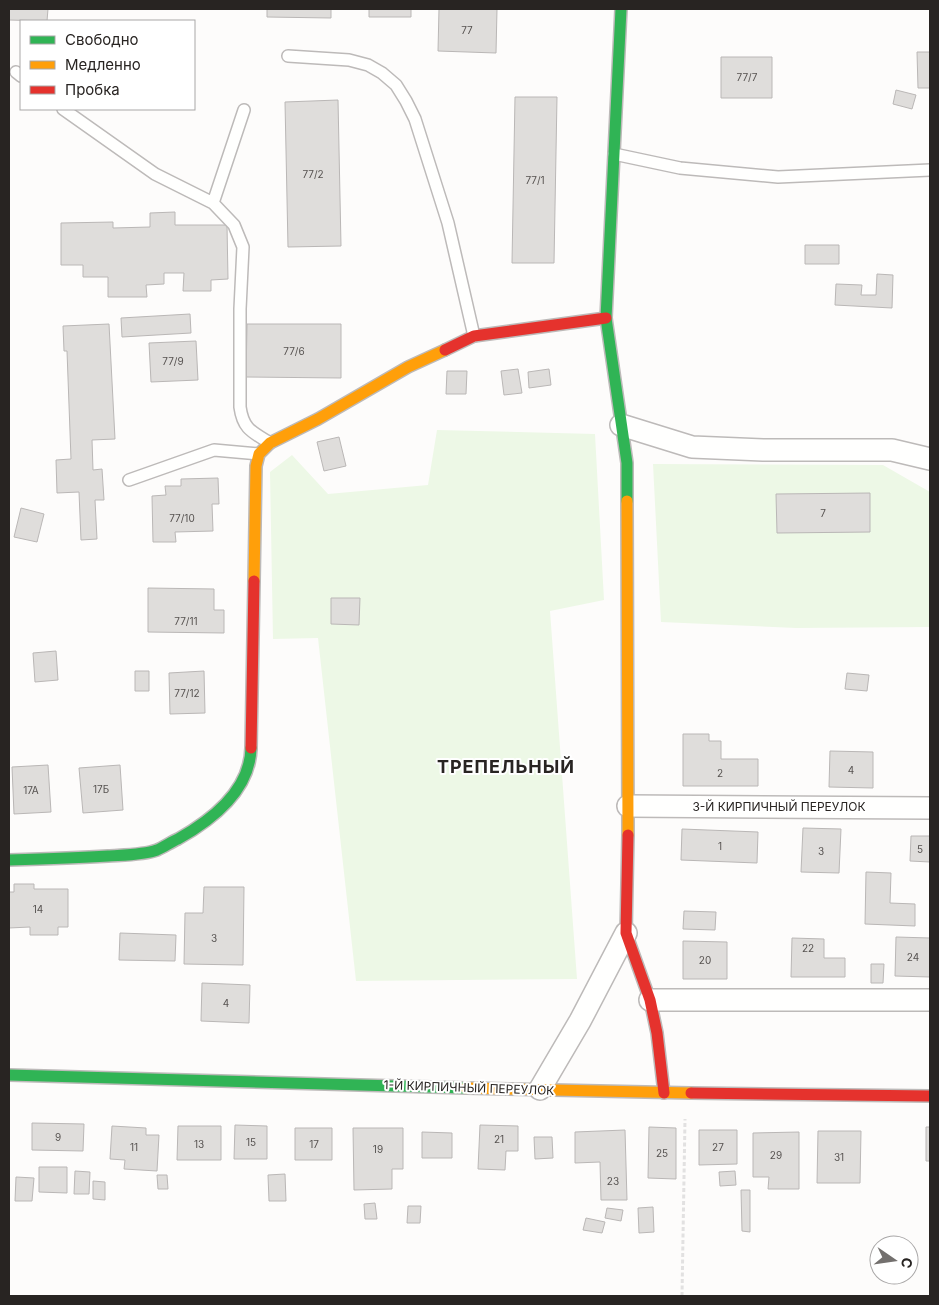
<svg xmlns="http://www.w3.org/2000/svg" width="939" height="1305" font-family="Inter,sans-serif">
  <rect width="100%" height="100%" fill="#fdfcfb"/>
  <path fill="#edf8e6" d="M437,430L595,434L604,600L550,611L577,979L356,981L318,638L273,639L270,472L292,455L328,494L428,485Z
    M653,464L883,465L930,492V627L796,628L661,622Z"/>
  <path fill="#dfdddb" stroke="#bab7b6" d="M9,9H48L47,21L9,20Z
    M267,9H331V18L267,17Z
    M369,9H411V17H369Z
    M439,9H497L496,53L438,51Z
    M917,52H930V88H918Z
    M721,57H772V98H721Z
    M896,90L916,95L912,109L893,104Z
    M515,97H557L554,263H512Z
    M338,100L341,246L288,247L285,102Z
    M175,212V225H227L228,279L211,280V291H183L184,273H164V284L146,285L147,297H108V277H83V265H61V223L113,222V228L150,227V213Z
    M805,245H839V264H805Z
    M877,274L893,275L892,308L835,305L836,284L862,285L861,295H876Z
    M190,314L191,333L122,337L121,318Z
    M109,324L115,439L92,440L93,470L102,469L104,500H95L97,539L81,540L79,492L57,493L56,460L71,459L67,351H64L63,326Z
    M247,324H341V378L246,377Z
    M196,341L198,380L151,382L149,343Z
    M518,369L522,393L504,395L501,371Z
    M549,369L551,385L529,388L528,372Z
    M447,371H467L466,394H446Z
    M339,437L346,466L324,471L317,442Z
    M218,478L219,504H212L213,531L175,532L176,542H153L152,496L166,495L165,486H181V479Z
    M870,493V532L777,533L776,494Z
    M21,508L44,514L37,542L14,537Z
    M148,588L214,589V610H224V633L148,632Z
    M331,598H360L359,625L331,624Z
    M56,651L58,680L35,682L33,653Z
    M135,671H149V691H135Z
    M204,671L205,713L170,714L169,673Z
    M847,673L869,675L867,691L845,689Z
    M683,734H709V741H721V759H758V786H683Z
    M830,751L873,752V788L829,787Z
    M48,765L51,812L14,814L12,767Z
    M120,765L123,810L83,813L79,768Z
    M803,828L841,829L839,873L801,872Z
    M682,829L758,832L757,863L681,860Z
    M911,836H930V862L910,861Z
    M866,872L891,873L890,903L915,904V926L865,924Z
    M14,884H34V889H68V927H58V935H30V927L9,928V892H14Z
    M204,887H244L243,965L184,964L185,913H203Z
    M684,911L716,912L715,930L683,929Z
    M120,933L176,935L175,961L119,960Z
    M896,937L930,938V977L895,976Z
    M792,938L824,939V958H845V977H791Z
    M683,941L727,942V979H683Z
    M871,964H884L883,983H871Z
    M202,983L250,985L249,1023L201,1021Z
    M32,1123L84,1124L83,1151L32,1150Z
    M235,1125L267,1126V1159H234Z
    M480,1125L518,1126V1151H506L505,1170L478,1169Z
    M112,1126L146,1128V1135H159L157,1171L124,1169L125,1160L110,1159Z
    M178,1126H221V1160H177Z
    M649,1127L676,1128V1179L648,1178Z
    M926,1127H930V1161H926Z
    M295,1128H332V1160H295Z
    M353,1128H403V1169H392V1189L354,1190Z
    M625,1130L627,1200H601L600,1162L575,1163V1132Z
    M699,1130H737V1164L699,1165Z
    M818,1131H861L860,1183H817Z
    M422,1132L452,1133V1158H422Z
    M799,1132V1189H768L769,1177H753V1133Z
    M534,1137H552L553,1158L535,1159Z
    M39,1167H67V1193L39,1192Z
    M75,1171L90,1172L89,1194H74Z
    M735,1171L736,1185L720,1186L719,1172Z
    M285,1174L286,1201H269L268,1175Z
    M157,1175H167L168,1189H158Z
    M16,1177L34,1178L32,1201H15Z
    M93,1181L105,1182V1200L93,1199Z
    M741,1190H750V1232L742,1231Z
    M375,1203L377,1219H365L364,1204Z
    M408,1206H421L420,1223H407Z
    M653,1207L654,1232L639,1233L638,1208Z
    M607,1208L623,1210L621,1221L605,1218Z
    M586,1218L605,1222L602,1233L583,1230Z"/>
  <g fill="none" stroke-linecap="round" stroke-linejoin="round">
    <g stroke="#bdbab9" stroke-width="14">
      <path id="lane" d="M288,56L349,60L368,65L382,73L396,85L406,101L415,119L448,223L474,336
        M16,72L21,76
        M63,109L155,174L213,203
        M244,110L213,203L234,225L243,247L240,309V407C243,429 252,432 270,443
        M614,154L680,168L778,177L930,170
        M129,480L214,450L259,454"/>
    </g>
    <g stroke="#bdbab9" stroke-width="24">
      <path id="street" d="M621,425L692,447L763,450H892L930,459
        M628,806L930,808
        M650,1000H930
        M540,1089L580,1021L626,933"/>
    </g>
    <g stroke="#bdbab9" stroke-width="14">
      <path id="fast" d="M621,9L606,318L627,463V501
        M9,860C42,859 75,858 108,856C122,855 144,855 157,850C164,847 171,842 178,839C212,820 250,791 251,748
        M9,1075L466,1088"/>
    </g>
    <g stroke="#bdbab9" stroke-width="14">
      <path id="slow" d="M627,501L628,835
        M254,581L256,466L259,454L270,443L318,419L408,367L445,350
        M466,1088L691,1093"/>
    </g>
    <g stroke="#bdbab9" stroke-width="14">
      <path id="jam" d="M445,350L474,336L606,318
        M251,748L254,581
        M628,835L626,933L650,1000L657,1033L664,1093
        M691,1093L930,1096"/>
    </g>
    <path stroke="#e2e1e1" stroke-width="3" stroke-dasharray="4 2.5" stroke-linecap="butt" d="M682,1296L685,1119"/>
    <use href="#lane" stroke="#fffffe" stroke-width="11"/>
    <use href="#street" stroke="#fffffe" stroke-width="21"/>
    <use href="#fast" stroke="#30b455" stroke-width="11"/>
    <use href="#slow" stroke="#ff9f0a" stroke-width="11"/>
    <use href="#jam" stroke="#e5322d" stroke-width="11"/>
  </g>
  <g text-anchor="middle" stroke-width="4" stroke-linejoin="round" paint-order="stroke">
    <g font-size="10" fill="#565250">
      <text x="467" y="34">77</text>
      <text x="747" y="81">77/7</text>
      <text x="313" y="178">77/2</text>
      <text x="535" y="184">77/1</text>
      <text x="294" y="355">77/6</text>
      <text x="173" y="365">77/9</text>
      <text x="823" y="517">7</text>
      <text x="182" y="522">77/10</text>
      <text x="186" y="625">77/11</text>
      <text x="187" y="697">77/12</text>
      <text x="851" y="774">4</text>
      <text x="720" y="777">2</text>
      <text x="101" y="793">17Б</text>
      <text x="31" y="794">17А</text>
      <text x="720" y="850">1</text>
      <text x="920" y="853">5</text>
      <text x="821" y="855">3</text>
      <text x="38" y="913">14</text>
      <text x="214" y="942">3</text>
      <text x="808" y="952">22</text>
      <text x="913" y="961">24</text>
      <text x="705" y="964">20</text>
      <text x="226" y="1007">4</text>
      <text x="58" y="1141">9</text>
      <text x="499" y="1143">21</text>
      <text x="251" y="1146">15</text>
      <text x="199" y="1148">13</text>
      <text x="314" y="1148">17</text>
      <text x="134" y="1151">11</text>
      <text x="718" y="1151">27</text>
      <text x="378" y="1153">19</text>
      <text x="662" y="1157">25</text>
      <text x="776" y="1159">29</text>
      <text x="839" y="1161">31</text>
      <text x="613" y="1185">23</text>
    </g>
    <g font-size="12" fill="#282422" stroke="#fff">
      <text x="779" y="811">3-Й КИРПИЧНЫЙ ПЕРЕУЛОК</text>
      <text transform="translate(469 1088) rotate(2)" y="4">1-Й КИРПИЧНЫЙ ПЕРЕУЛОК</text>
    </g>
    <g font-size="18" font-weight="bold" letter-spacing="1" fill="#282422" stroke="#fff">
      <text x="506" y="773">ТРЕПЕЛЬНЫЙ</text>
    </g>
  </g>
  <rect width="939" height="1305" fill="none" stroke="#282422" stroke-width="20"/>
  <rect x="20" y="20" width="175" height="90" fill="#ffffff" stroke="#a9a7a7"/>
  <rect x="30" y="36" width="25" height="8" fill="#30b455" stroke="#a9a7a7"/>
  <text x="65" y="45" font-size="15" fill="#282422">Свободно</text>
  <rect x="30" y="61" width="25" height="8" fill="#ff9f0a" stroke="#a9a7a7"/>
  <text x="65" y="70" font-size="15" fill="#282422">Медленно</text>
  <rect x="30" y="86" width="25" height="8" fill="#e5322d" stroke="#a9a7a7"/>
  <text x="65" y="95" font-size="15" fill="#282422">Пробка</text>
  <g transform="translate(894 1260) rotate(103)"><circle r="24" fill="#ffffff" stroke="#a9a7a7"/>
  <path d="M0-4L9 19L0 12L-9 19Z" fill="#73706e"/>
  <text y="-8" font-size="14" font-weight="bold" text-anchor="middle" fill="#282422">С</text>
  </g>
</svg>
